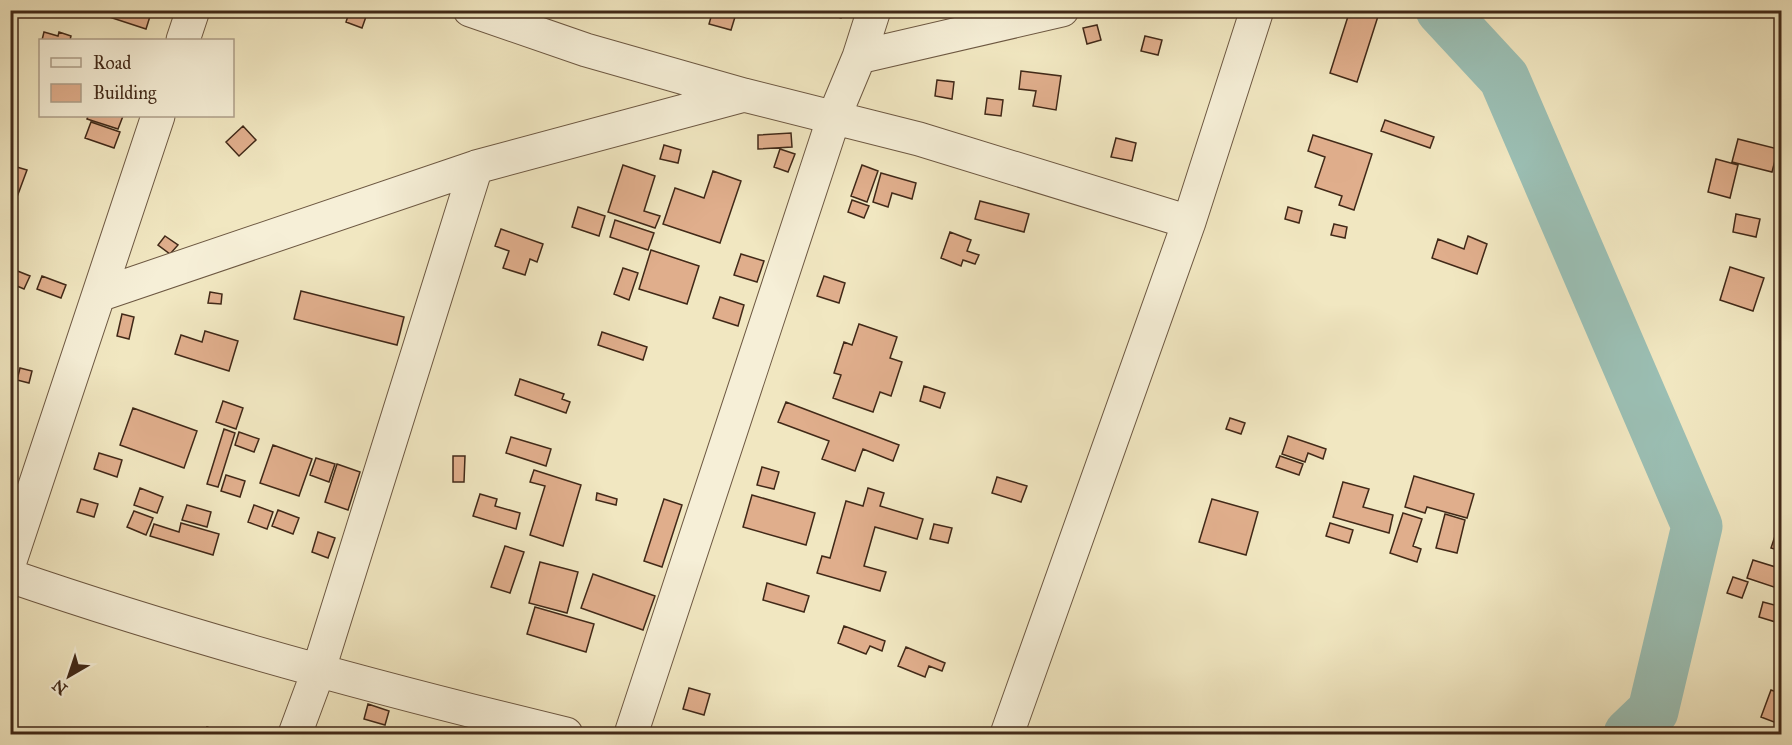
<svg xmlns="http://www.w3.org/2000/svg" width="1792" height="745" font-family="'IM FELL Great Primer',serif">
  <rect width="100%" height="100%" fill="#f1e7c1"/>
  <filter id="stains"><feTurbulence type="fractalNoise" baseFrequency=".00333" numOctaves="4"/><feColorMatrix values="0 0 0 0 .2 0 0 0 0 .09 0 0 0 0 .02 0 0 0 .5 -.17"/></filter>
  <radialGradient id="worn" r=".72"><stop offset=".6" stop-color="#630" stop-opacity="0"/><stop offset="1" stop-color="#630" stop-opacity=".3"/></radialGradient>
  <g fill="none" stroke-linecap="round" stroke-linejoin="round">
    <path stroke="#9bbfb4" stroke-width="51" d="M1441,10L1504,78L1697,526L1653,711L1629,734"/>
  </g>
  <path fill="#e0ae8c" stroke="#412918" stroke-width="1.5" d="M88,10H152L146,29Z
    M350,10L368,11L362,28L346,22Z
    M713,10L735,17L731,30L709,24Z
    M831,10H844L841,18L830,14Z
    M1350,10H1380L1357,82L1330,73Z
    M1097,25L1101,40L1087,44L1083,28Z
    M44,32L58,36L59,32L71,36L70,40H42Z
    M1145,36L1162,40L1158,55L1141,51Z
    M1021,71L1061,76L1056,110L1033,106L1036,91L1019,89Z
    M937,80L954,82L952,99L935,96Z
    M987,98L1003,100L1001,116L985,114Z
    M88,116H123L118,129L87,119Z
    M1385,120L1434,137L1430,148L1381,131Z
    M91,122L120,132L114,148L85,138Z
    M243,126L256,140L239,156L226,142Z
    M791,133L792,147L758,149V135Z
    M1313,135L1372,154L1354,210L1339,205L1342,196L1315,187L1325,157L1308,151Z
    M1116,138L1136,143L1132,161L1111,157Z
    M1738,139L1778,149L1772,172L1732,162Z
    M664,145L681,150L678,163L660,159Z
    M780,149L795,154L788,172L774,167Z
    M1716,159L1738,165L1730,198L1708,192Z
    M10,165L27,170L14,205L10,204Z
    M623,165L655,176L644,211L660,216L655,228L608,212Z
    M862,165L878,171L867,202L851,196Z
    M713,171L741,181L720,243L663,224L675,188L704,198Z
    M881,173L916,183L912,199L892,193L888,207L873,202Z
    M852,200L869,206L864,218L848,212Z
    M980,201L1029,214L1024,232L975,219Z
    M578,207L605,216L599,236L572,227Z
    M1288,207L1302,211L1299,223L1285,219Z
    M1736,214L1760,219L1756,237L1733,232Z
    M615,220L654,233L648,250L610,237Z
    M1334,224L1347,227L1345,238L1331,235Z
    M501,229L543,244L537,262L530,259L525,275L503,268L509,251L495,246Z
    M950,232L971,240L967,251L979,255L975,264L963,260L961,266L941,258Z
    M165,236L178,245L170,254L158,245Z
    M1468,236L1487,244L1477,274L1432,258L1438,239L1464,249Z
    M651,250L699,266L687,304L639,289Z
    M741,254L764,261L757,282L734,275Z
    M1730,267L1764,278L1753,311L1720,300Z
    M10,268L30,276L24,289L10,283Z
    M623,268L638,273L629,300L614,294Z
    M42,276L66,285L61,298L37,289Z
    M824,276L845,283L839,303L817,296Z
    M301,291L404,317L397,345L294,319Z
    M210,292L222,294L221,304L208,303Z
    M720,297L744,305L738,326L713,318Z
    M122,314L134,317L129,339L117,336Z
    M859,324L897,337L890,358L902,362L891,396L880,392L873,412L833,398L841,375L834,373L844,342L852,345Z
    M205,331L238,341L229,371L175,354L181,335L202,342Z
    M602,332L647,347L643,360L598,345Z
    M20,368L32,371L29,383L17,380Z
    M520,379L564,394L562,399L570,402L566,413L515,395Z
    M924,386L945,393L940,408L920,401Z
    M223,401L243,408L236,429L216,422Z
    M786,402L899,445L893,461L863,449L855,471L822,459L829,441L778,422Z
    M133,408L197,431L184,468L120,445Z
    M1230,418L1245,423L1241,434L1226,429Z
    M224,429L235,433L218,487L207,484Z
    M239,432L259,439L254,452L235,445Z
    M1288,436L1326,449L1323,459L1308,453L1305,462L1282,454Z
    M511,437L551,449L546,466L506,453Z
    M273,445L312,459L299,496L260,483Z
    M99,453L122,460L117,477L94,469Z
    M453,456H465L464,482H453Z
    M1280,456L1303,464L1299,475L1276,467Z
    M316,458L335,464L329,482L310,475Z
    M337,464L360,472L348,510L325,502Z
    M762,467L779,472L774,489L757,485Z
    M534,470L581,485L563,546L530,535L545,486L530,482Z
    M226,475L245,481L240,497L221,491Z
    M1414,476L1474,494L1467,518L1427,507L1425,513L1405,507Z
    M997,477L1027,486L1021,502L992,493Z
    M1343,482L1369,489L1363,507L1393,515L1389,533L1333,517Z
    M140,488L163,497L157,513L134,505Z
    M868,488L884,493L880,506L923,519L917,539L875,527L864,566L886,572L880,591L817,573L822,556L830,558L846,501L863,506Z
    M597,493L617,499L616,505L596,500Z
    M480,494L497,499L495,506L520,513L516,529L473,516Z
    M752,495L815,513L806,545L743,527Z
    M81,499L98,504L94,517L77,512Z
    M664,499L682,505L662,567L644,561Z
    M1212,499L1258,512L1246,555L1199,542Z
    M187,505L211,512L207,527L182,520Z
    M254,505L273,512L267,529L248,522Z
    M278,510L299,518L293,534L272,526Z
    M134,511L153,518L146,535L127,527Z
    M1403,513L1422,519L1413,546L1421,549L1417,562L1390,553Z
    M1445,514L1465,520L1457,553L1436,548Z
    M181,523L219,534L213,555L150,536L154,524L179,532Z
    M1330,523L1353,530L1349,543L1326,536Z
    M934,524L952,528L948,543L930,539Z
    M1777,530L1782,531V551L1771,548Z
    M318,532L335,538L328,558L312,552Z
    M505,546L524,552L510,593L491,587Z
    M1753,560L1782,569L1780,589L1747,578Z
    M540,562L578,572L567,613L529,603Z
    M593,574L655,596L643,630L581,608Z
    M1733,577L1748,582L1742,598L1727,593Z
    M767,583L809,596L804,612L763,600Z
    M1763,602L1782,607V624L1759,617Z
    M535,607L594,624L586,652L527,634Z
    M844,626L885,641L882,651L870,646L866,654L838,643Z
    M906,647L945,663L942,671L929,666L925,677L898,666Z
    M689,688L710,694L704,715L683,709Z
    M1771,690L1782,694V725L1761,717Z
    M368,704L389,711L385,725L364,719Z
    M207,727L226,734H204Z
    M691,731L719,733L718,734H690Z"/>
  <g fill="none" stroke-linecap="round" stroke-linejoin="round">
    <g stroke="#6d5842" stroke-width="35">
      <path id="minor" d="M470,10L586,50L744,95L919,139L1189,222
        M183,40L193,10
        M859,57L874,10
        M99,295L476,167L744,95
        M10,561L158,116
        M10,576C193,639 379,689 566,734
        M295,734L318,672L476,167
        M631,734L834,117L859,57L1062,10
        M1007,734L1189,222L1257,10"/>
    </g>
    <use href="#minor" stroke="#f6efd7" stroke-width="33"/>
  </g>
  <rect width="1792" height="745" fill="none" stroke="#f1e7c1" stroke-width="36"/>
  <rect x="12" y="12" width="1768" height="721" fill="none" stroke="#412918" stroke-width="3"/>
  <rect x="18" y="18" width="1756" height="709" fill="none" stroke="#412918" stroke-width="1.5"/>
  <rect x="39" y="39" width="195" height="78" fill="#f6efd7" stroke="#aea08b" stroke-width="1.5"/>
  <rect x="51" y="58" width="30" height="9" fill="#f6efd7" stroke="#aea08b" stroke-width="1.5"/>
  <text x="93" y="69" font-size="18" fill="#412918">Road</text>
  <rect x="51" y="84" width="30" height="18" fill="#e0ae8c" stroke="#aea08b" stroke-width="1.5"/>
  <text x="93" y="99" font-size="18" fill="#412918">Building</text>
  <g transform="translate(69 676) rotate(219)" stroke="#f6efd7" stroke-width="4.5" paint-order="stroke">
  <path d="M0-4.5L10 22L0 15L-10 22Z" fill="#412918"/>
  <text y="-9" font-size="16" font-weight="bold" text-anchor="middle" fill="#412918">N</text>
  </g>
  <rect width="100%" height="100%" filter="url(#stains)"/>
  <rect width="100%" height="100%" fill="url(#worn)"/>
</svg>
